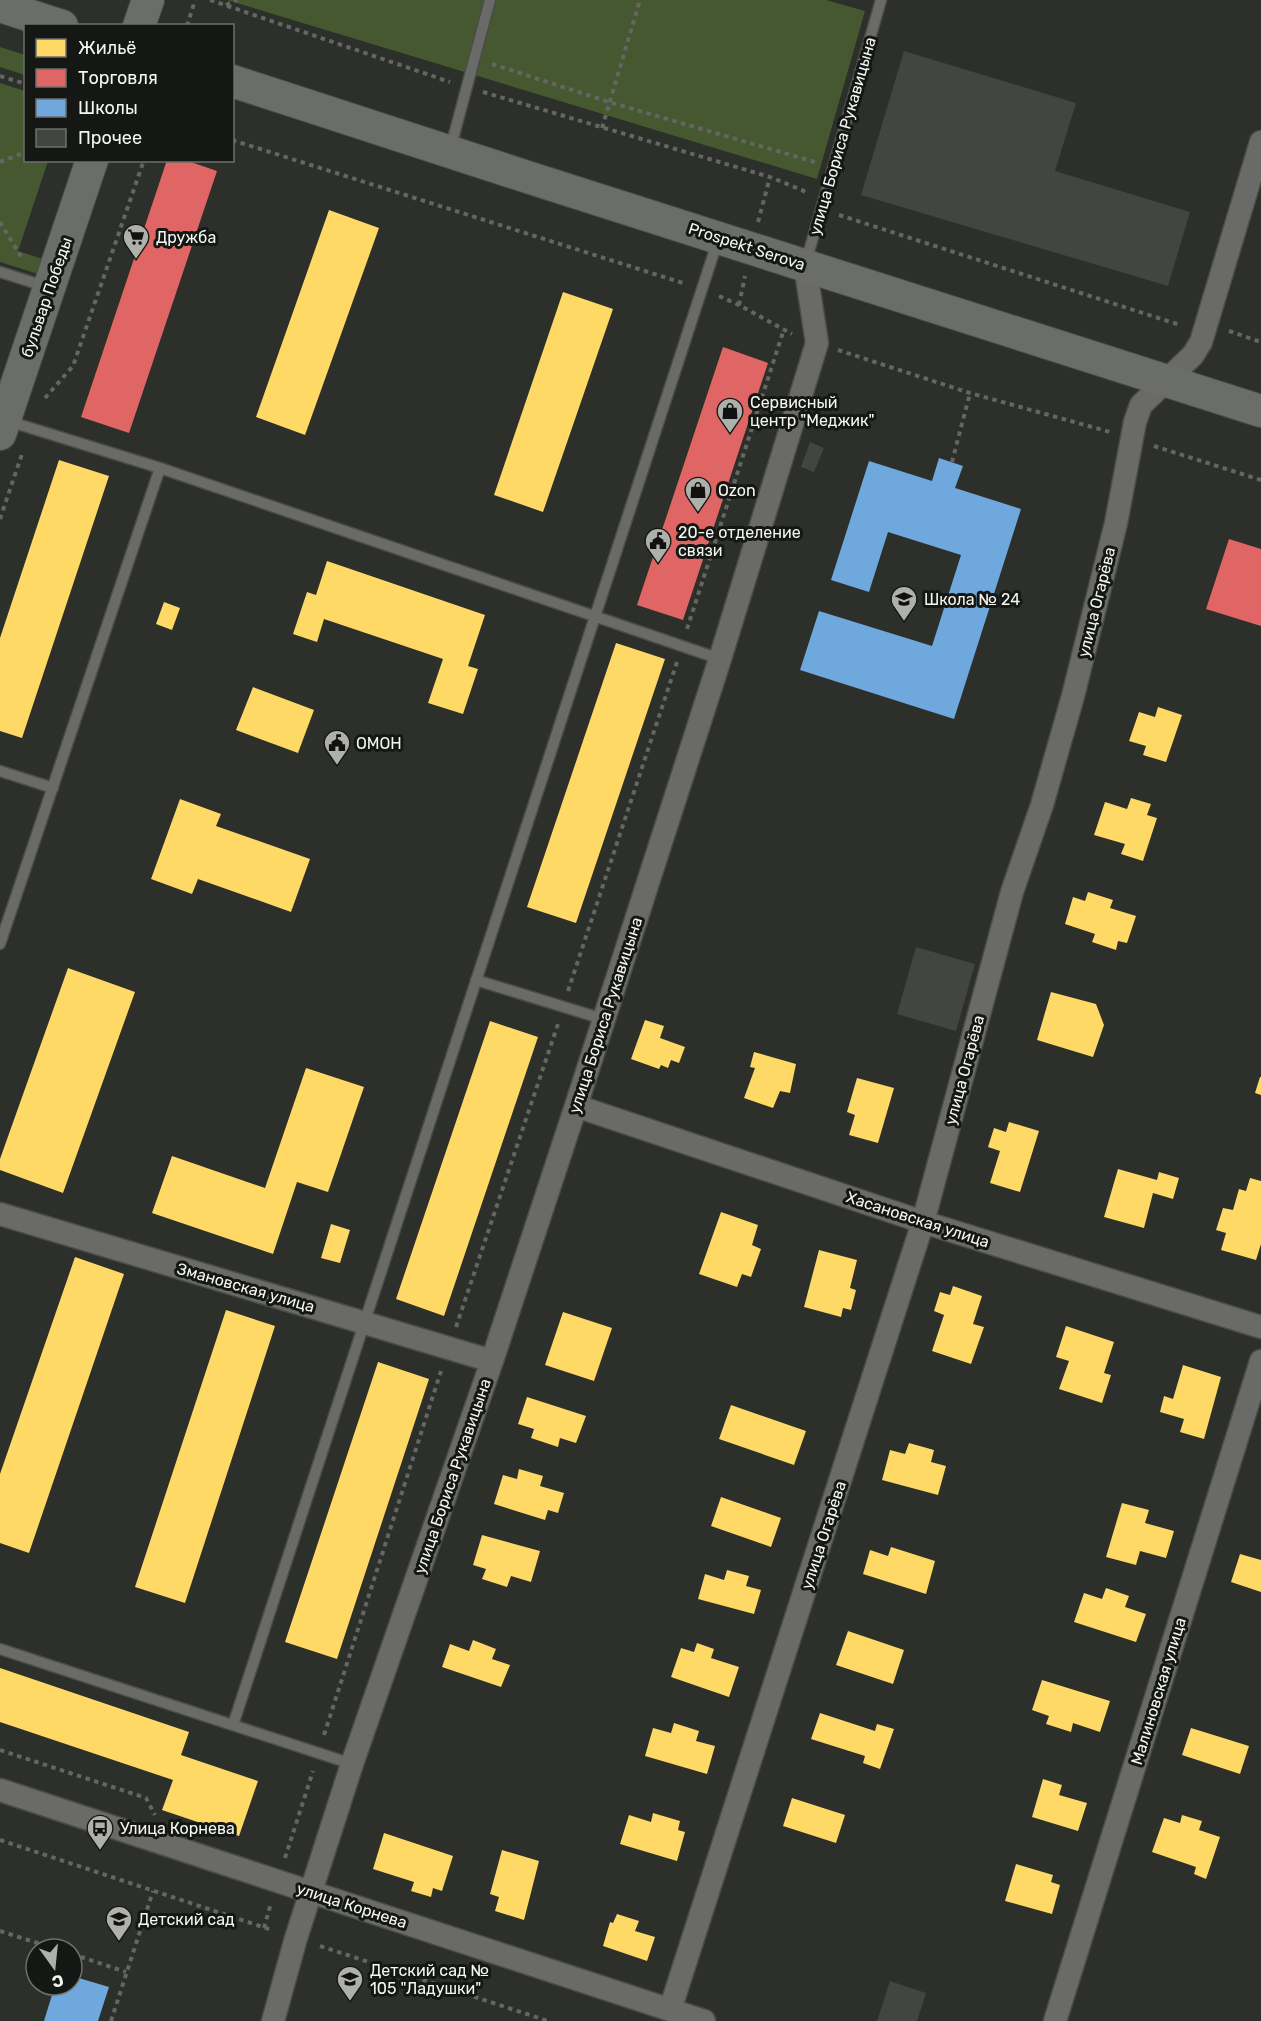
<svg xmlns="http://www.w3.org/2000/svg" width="1261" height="2021" font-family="Rubik,sans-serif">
  <rect width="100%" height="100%" fill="#2c2f2a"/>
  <path fill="#465830" d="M227,0H826L865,11L817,179Z
    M0,47L25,55V75L0,67Z
    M0,83L25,91L26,160L48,161L18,251L43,259L38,274L0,262Z"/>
  <path fill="#ffd966" d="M329,210L379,228L305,435L256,417Z
    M563,292L613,309L543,512L494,495Z
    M59,460L109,476L22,738L0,731V638Z
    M327,561L485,615L468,666L478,669L463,714L428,703L443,659L324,619L317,642L293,634L307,592L316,595Z
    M164,602L180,608L172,630L156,624Z
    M616,643L665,659L576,923L527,907Z
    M253,687L314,710L298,753L236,730Z
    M1158,707L1182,715L1166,762L1143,755L1146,746L1129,741L1139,712L1155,717Z
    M1131,798L1151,804L1147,815L1157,818L1143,861L1121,854L1125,844L1094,835L1105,802L1127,809Z
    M180,799L221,814L216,826L310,859L291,912L198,879L192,894L151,879Z
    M1088,892L1113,900L1110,908L1136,916L1127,943L1118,941L1116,950L1092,942L1095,934L1065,924L1073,897L1085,901Z
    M68,968L135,992L63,1193L0,1170V1159Z
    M1051,992L1096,1004L1104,1025L1093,1057L1037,1040Z
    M645,1020L664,1026L660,1038L685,1047L679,1063L671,1060L668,1068L661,1065L659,1069L631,1059Z
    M490,1021L538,1037L444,1316L396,1299Z
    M754,1052L796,1064L790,1093L780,1091L773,1108L744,1098L755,1068L750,1067Z
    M306,1068L364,1087L328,1192L297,1182L273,1254L152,1213L172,1156L265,1188Z
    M1260,1077H1261V1095L1255,1093Z
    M857,1078L894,1088L878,1143L849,1135L855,1115L847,1112Z
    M1009,1122L1039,1131L1020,1192L990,1183L1000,1151L988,1147L994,1128L1006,1132Z
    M1118,1169L1157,1180L1159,1172L1179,1178L1173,1199L1153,1193L1144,1228L1104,1217Z
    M1250,1178L1261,1181V1244L1256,1260L1221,1250L1226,1233L1216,1230L1223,1208L1233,1210L1239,1189L1246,1191Z
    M721,1212L758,1225L752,1245L761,1249L751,1277L742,1274L737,1287L699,1274Z
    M331,1224L350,1230L340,1263L321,1258Z
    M819,1250L857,1260L850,1288L856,1290L851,1310L843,1308L841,1317L804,1307Z
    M75,1257L124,1274L29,1553L0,1543V1474Z
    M953,1286L982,1296L973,1324L984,1327L971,1364L932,1351L944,1315L934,1311L940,1292L950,1295Z
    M226,1310L275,1326L185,1603L135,1587Z
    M563,1312L612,1328L594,1381L545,1365Z
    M1066,1326L1114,1342L1104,1373L1111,1375L1102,1403L1059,1389L1069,1361L1056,1357Z
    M378,1362L429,1379L337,1659L285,1642Z
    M1183,1365L1221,1377L1204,1439L1180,1432L1184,1419L1160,1412L1164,1396L1173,1399Z
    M527,1397L586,1416L576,1443L560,1438L558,1447L531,1438L534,1429L518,1424Z
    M731,1405L806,1431L794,1465L719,1439Z
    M909,1443L934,1450L931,1462L946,1466L938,1495L882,1480L890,1450L905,1454Z
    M519,1469L543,1476L540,1486L564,1493L558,1513L548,1510L545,1520L494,1504L503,1475L517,1479Z
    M721,1497L781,1518L771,1547L711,1526Z
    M1122,1503L1149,1510L1145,1523L1174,1531L1166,1558L1140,1551L1136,1565L1106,1557Z
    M482,1535L540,1551L531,1582L511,1576L507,1587L482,1579L486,1569L473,1565Z
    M891,1547L935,1561L926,1594L863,1574L870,1550L888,1556Z
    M1240,1554L1261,1560V1592L1231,1582Z
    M727,1570L749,1576L746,1586L761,1590L754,1614L698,1599L705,1574L724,1580Z
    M1106,1588L1129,1596L1125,1607L1146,1614L1136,1642L1074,1622L1084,1593L1102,1599Z
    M848,1631L904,1650L893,1684L836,1665Z
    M473,1640L496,1649L492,1659L510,1665L501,1687L442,1667L450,1644L469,1651Z
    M697,1643L714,1649L711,1658L739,1667L729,1697L671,1677L681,1648L694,1652Z
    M0,1668L189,1732L181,1755L258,1781L239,1836L162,1810L173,1780L0,1722Z
    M1042,1680L1110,1701L1100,1732L1073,1723L1071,1732L1046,1724L1049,1716L1032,1710Z
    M820,1713L875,1731L877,1724L894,1729L880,1769L863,1763L865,1756L811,1739Z
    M674,1723L699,1731L696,1741L715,1746L707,1774L645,1756L653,1728L671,1733Z
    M1191,1728L1249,1746L1240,1774L1182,1755Z
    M1043,1779L1062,1785L1059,1795L1087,1803L1078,1831L1032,1817Z
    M792,1798L845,1815L836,1843L783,1826Z
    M653,1813L680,1821L678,1830L685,1832L677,1861L620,1844L629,1815L651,1822Z
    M1182,1815L1202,1821L1199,1830L1220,1837L1206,1879L1194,1874L1196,1867L1152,1852L1164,1818L1180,1823Z
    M384,1833L453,1856L442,1891L433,1888L431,1897L411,1891L414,1882L373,1869Z
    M502,1850L539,1861L524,1920L495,1911L499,1897L490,1894Z
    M1016,1864L1053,1875L1051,1882L1060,1885L1052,1914L1005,1901Z
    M617,1914L639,1921L635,1931L655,1937L647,1961L603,1946L610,1922L613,1923Z"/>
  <path fill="#e06666" d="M167,160H185L217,171L129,433L81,417Z
    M723,347L768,363L683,620L637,605Z
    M1229,539L1261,549V626L1206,609Z"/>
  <path fill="#6fa8dc" d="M939,458L963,466L955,488L1021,509L954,719L800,670L819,611L932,646L961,555L888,532L869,592L831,580L869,461L932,481Z
    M72,1976L109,1987L98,2021H44L55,1985H72Z"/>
  <path fill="#434541" d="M904,51L1076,103L1055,171L1190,212L1168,286L861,195Z
    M810,442L824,448L814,472L801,467Z
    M916,947L975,964L956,1031L897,1014Z
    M890,1981L926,1993L917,2021H877Z"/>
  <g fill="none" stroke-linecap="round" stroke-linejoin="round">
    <g stroke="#4a4c48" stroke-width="13">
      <path id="lane" d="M450,150L490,0
        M806,262L881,0
        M0,272L47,287
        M8,421L160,468L720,659
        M0,771L53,788
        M0,944L160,468
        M476,980L603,1019
        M0,1649L352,1764
        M233,1725L718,240"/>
    </g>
    <g stroke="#4a4c48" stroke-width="25">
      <path id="street" d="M576,1106L923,1222L1261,1327
        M0,1214L492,1361
        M0,1790L704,2021
        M670,2010L923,1222L1012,892L1042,805L1073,696L1116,523L1135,422L1141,405L1193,355L1201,342L1261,142
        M273,2021L296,1938L352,1764L492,1361L576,1106L720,659L817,343L805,265
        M1055,2021L1261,1361"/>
    </g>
    <g stroke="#4a4c48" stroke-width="34">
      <path id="secondary" d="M0,6L62,26
        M139,26L148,0
        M232,81C574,194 918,300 1261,411
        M0,434L92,160"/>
    </g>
    <path stroke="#656663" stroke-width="4" stroke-dasharray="4.5 4.5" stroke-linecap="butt" d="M210,0L450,82
      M226,5L237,0
      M187,26L195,0
      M492,64L609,102L815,162
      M0,76L26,84
      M483,92L770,177L802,190L808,194
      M602,128L640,0
      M232,140L686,284
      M0,162L26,152
      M839,215L1180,325
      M0,222L23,260
      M758,222L770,177
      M719,296L739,305L792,334
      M739,305L745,276
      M1229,331L1261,342
      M838,350L970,393L1110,432
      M45,398L73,366L144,160
      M1154,446L1261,480
      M952,462L970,393
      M0,519L22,454
      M687,629L784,329
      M568,991L677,662
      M456,1327L558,1024
      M324,1735L441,1371
      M0,1750L146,1798L155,1815
      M0,1840L272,1930
      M285,1858L313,1771
      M264,1928L271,1903
      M0,1931L56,1949
      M320,1946L548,2021
      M72,1954L126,1972
      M111,2021L153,1891"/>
    <use href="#lane" stroke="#6a6b68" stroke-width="10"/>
    <use href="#street" stroke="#6a6b68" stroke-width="22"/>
    <use href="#secondary" stroke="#6b6d69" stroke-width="32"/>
  </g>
  <defs>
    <g id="supermarket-pin" transform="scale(1.35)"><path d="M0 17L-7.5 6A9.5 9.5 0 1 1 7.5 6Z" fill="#aeb0ab" stroke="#151714"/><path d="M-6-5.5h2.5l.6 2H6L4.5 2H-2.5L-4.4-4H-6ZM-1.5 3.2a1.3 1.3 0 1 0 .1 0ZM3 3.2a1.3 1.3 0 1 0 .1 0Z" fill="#111"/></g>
    <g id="shop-pin" transform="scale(1.35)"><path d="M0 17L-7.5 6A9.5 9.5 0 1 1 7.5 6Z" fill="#aeb0ab" stroke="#151714"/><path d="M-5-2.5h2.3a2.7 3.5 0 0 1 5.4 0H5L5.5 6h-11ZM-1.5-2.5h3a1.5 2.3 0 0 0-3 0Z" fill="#111"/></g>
    <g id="civic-pin" transform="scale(1.35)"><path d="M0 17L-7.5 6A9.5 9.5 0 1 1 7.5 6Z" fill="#aeb0ab" stroke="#151714"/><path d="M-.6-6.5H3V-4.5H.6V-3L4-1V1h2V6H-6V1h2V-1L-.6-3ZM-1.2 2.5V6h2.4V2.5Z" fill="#111"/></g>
    <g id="school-pin" transform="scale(1.35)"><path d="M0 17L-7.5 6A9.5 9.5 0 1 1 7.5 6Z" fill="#aeb0ab" stroke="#151714"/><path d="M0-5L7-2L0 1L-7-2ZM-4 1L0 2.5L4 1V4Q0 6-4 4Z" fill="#111"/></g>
    <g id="bus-pin" transform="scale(1.35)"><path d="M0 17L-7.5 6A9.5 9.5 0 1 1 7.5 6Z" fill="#aeb0ab" stroke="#151714"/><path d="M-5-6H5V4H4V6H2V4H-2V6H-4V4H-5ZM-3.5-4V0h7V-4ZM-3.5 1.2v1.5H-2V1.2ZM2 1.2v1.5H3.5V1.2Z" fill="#111"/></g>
  </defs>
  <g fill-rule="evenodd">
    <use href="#supermarket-pin" x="136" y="237"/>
    <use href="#shop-pin" x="730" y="411"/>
    <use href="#shop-pin" x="698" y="490"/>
    <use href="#civic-pin" x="658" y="541"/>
    <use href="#school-pin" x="904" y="599"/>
    <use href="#civic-pin" x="337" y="743"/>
    <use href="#bus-pin" x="100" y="1828"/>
    <use href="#school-pin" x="119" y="1919"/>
    <use href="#school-pin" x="350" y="1979"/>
  </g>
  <g text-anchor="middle" stroke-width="6" stroke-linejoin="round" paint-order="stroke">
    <g font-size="16" fill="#f4f6f1" stroke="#151714">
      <text transform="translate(842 136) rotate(-74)" y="6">улица Бориса Рукавицына</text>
      <text transform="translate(747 246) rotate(18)" y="6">Prospekt Serova</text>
      <text transform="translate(46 297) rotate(-71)" y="6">бульвар Победы</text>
      <text transform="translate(1096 602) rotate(-76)" y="6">улица Огарёва</text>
      <text transform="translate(605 1015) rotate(-72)" y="6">улица Бориса Рукавицына</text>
      <text transform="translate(964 1070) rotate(-75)" y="6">улица Огарёва</text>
      <text transform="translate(918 1219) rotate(18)" y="6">Хасановская улица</text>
      <text transform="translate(246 1287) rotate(16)" y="6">Змановская улица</text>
      <text transform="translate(452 1476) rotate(-71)" y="6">улица Бориса Рукавицына</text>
      <text transform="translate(823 1535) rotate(-72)" y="6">улица Огарёва</text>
      <text transform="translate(1158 1691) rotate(-73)" y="6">Малиновская улица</text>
      <text transform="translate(352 1905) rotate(18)" y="6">улица Корнева</text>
    </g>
    <g font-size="16" fill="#f4f6f1" stroke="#151714" text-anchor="start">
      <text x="156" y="243">Дружба</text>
      <text x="750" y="408">Сервисный<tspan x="750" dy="18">центр "Меджик"</tspan></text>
      <text x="718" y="496">Ozon</text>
      <text x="678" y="538">20-е отделение<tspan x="678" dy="18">связи</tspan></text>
      <text x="924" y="605">Школа № 24</text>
      <text x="356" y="749">ОМОН</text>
      <text x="120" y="1834">Улица Корнева</text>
      <text x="138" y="1925">Детский сад</text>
      <text x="370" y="1976">Детский сад №<tspan x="370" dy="18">105 "Ладушки"</tspan></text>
    </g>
  </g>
  <rect x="24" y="24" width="210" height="138" fill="#151714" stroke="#6e706c" stroke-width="1.5"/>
  <rect x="36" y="39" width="30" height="18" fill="#ffd966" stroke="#6e706c" stroke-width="1.5"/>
  <text x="78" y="54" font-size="18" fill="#f4f6f1">Жильё</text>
  <rect x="36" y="69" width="30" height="18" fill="#e06666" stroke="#6e706c" stroke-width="1.5"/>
  <text x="78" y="84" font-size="18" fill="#f4f6f1">Торговля</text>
  <rect x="36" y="99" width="30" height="18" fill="#6fa8dc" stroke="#6e706c" stroke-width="1.5"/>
  <text x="78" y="114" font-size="18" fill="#f4f6f1">Школы</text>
  <rect x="36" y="129" width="30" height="18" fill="#434541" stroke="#6e706c" stroke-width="1.5"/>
  <text x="78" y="144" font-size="18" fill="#f4f6f1">Прочее</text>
  <g transform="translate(54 1967) rotate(165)"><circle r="28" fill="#151714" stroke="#6e706c" stroke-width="1.5"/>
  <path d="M0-4.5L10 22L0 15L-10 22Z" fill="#aeb0ab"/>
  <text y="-9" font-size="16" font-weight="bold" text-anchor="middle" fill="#f4f6f1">С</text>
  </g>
</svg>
